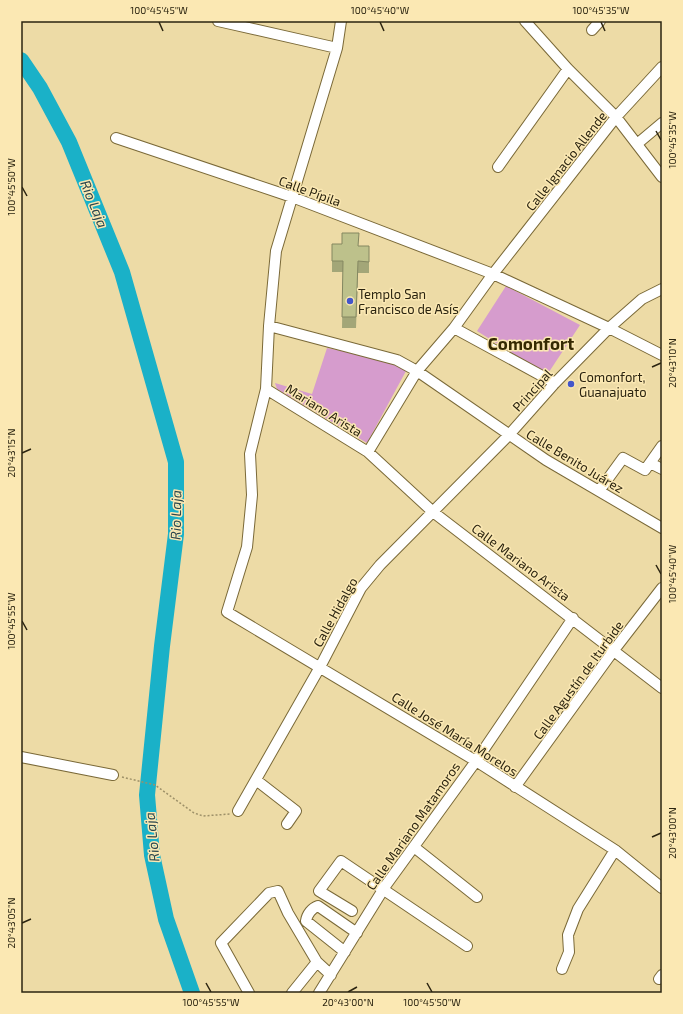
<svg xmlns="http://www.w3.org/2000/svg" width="683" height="1014" font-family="'Exo 2',sans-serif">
  <rect width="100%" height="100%" fill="#eddba6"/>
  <path fill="#d69ccd" d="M506,286L580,325L547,375L477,331Z
    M327,348L392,361L406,371L367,443L277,389L275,383L312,394Z"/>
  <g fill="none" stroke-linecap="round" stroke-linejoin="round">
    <path stroke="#1ab1c8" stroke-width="16" d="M21,60L40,88L69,142L122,272L176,462V534L162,646L147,795L152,855L166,919L192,993"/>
    <g stroke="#7a6938" stroke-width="12">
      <path id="minor" d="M218,21L337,48
        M341,21L337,48L276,251L269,326L266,389L250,454L252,495L247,547L227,612L476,761L615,850L662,888
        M525,21L568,69L616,117L662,177
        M592,30L600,21
        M116,138L292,197L493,274L609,328L662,355
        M637,144L662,123
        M498,167L568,69
        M269,326L397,360L417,371L546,460L662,528
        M454,328L555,383
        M266,389L368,452L433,512L662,688
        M368,452L417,371L454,328L493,274L616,117L662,67
        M650,463L662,469
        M599,491L623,458L645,470L662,446
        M21,757L113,775
        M256,780L296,811L287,824
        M515,787L614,650L662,588
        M238,811L320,667L361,588L380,565L508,436L555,383L609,328L642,299L662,289
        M414,847L477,897
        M352,911L319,891L341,861L467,946
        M345,952L306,921C307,914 312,908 318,906L357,933
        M562,969L569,952L568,935L578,909L615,850
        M659,979L662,975
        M249,993L221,943L269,893L278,891L288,913L317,962L331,975
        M292,993L317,962
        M319,993L386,885L476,761L573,618"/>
    </g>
    <path stroke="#9d9068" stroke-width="1.5" stroke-dasharray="2 2" stroke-linecap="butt" d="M122,777L155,785L194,813L203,816L230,814"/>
    <use href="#minor" stroke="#fff" stroke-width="10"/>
  </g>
  <path fill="#a3a678" d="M369,246V273H358L356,328H342L343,272H332V261Z"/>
  <path fill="#bdc18b" stroke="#848761" d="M342,233H359L358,246H369V262L358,261L356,317H342L343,261H332V244H342Z"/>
  <path fill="none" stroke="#2b2410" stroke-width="1.5" d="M159,22L163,31M380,22L384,31M601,22L605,31M656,131L661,140M22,187L27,196M652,367L661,363M22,453L31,449M656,565L661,574M22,621L27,630M652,837L661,833M22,923L31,919M206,983L211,992M427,983L432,992M348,992L357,987"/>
  <g fill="#4356ca" stroke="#fbe8b3" stroke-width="1.5">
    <circle cx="350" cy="301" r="4"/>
    <circle cx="571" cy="384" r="4"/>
  </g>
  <g text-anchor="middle" stroke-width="3" stroke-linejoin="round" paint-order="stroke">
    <g font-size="13" fill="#2b2410" stroke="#fbe8b3">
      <text transform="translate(566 161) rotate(-52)" y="5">Calle Ignacio Allende</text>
      <text transform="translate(310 191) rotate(20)" y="5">Calle Pípila</text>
      <text transform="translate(532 390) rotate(-48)" y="5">Principal</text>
      <text transform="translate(324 410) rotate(32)" y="5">Mariano Arista</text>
      <text transform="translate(575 461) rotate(31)" y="5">Calle Benito Juárez</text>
      <text transform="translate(521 562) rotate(37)" y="5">Calle Mariano Arista</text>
      <text transform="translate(335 612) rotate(-61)" y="5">Calle Hidalgo</text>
      <text transform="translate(578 680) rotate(-54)" y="5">Calle Agustín de Iturbide</text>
      <text transform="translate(455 734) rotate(32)" y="5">Calle José María Morelos</text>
      <text transform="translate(413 826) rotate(-55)" y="5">Calle Mariano Matamoros</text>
    </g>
    <g font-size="13" fill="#2b2410" stroke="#fbe8b3" text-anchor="start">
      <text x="358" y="299">Templo San<tspan x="358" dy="15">Francisco de Asís</tspan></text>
      <text x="579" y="382">Comonfort,<tspan x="579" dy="15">Guanajuato</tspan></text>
    </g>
    <g font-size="14" font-style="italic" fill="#2b474d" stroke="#fbe8b3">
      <text transform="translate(94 204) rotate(68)" y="5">Rio Laja</text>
      <text transform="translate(176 515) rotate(-89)" y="5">Rio Laja</text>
      <text transform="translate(152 837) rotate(-96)" y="5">Rio Laja</text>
    </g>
    <g font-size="17" font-weight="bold" fill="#352901" stroke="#fbe8b3">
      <text x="531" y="350">Comonfort</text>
    </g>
  </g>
  <rect width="683" height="1014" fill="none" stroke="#fbe8b3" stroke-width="44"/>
  <rect x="22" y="22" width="639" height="970" fill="none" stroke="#2b2410" stroke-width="1.5"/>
  <g font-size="10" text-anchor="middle" fill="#2b2410">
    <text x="159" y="14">100°45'45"W</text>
    <text x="380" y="14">100°45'40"W</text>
    <text x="601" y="14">100°45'35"W</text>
    <text transform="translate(672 140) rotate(-90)" y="4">100°45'35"W</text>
    <text transform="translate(11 187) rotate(-90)" y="4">100°45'50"W</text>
    <text transform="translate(672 363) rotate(-90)" y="4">20°43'10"N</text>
    <text transform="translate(11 453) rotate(-90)" y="4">20°43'15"N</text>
    <text transform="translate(672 574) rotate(-90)" y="4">100°45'40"W</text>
    <text transform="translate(11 621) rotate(-90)" y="4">100°45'55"W</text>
    <text transform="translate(672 833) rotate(-90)" y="4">20°43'00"N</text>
    <text transform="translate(11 923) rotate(-90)" y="4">20°43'05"N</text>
    <text x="211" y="1006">100°45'55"W</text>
    <text x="348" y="1006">20°43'00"N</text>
    <text x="432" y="1006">100°45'50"W</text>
  </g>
</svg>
